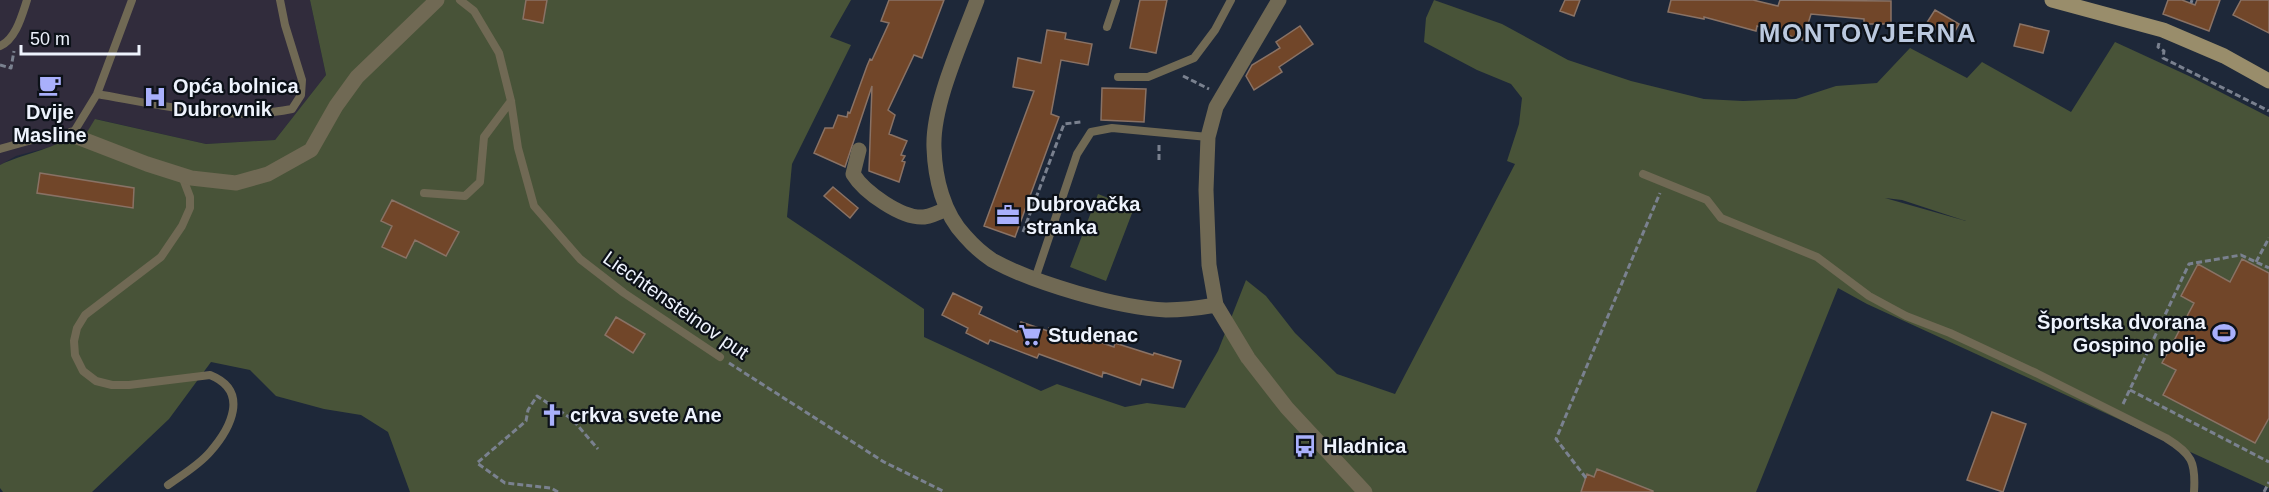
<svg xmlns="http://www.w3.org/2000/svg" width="2269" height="492" font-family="Arial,sans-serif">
  <rect width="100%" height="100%" fill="#1e2839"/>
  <path fill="#312c3c" d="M0,0H310L326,75L275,140L206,144L96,119L81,142L71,135L58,145L16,156L0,165Z"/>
  <path fill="#485338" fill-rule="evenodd" d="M310,0H851L830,37L851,45L792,164L787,217L924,309V337L1041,391L1057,384L1125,407L1147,403L1185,408L1218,351L1246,280L1266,296L1295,333L1337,374L1395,394L1515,164L1507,161L1519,124L1522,98L1511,84L1477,70L1424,42L1426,18L1434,0L1502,24L1568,60L1631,81L1704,99L1743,101L1796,99L1836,86L1877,83L1910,48L1967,78L1982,62L2071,112L2115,42L2189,76L2269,117V488L1867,304L1838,288L1756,492H410L388,432L361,415L324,409L276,396L250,370L211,362L169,419L92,492H3L0,488V165C24,153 50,151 72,135L81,142L95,119L206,144L275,140L326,75ZM1885,198L1902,200L1966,221Z
    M1098,194L1134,208L1106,281L1070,267Z"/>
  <path fill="#714629" stroke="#897265" stroke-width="1.5" d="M526,0H547L543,23L523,19Z
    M889,0H944L922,58L914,55L888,110L895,115L889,134L907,141L901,155L905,156L902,161L905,162L899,182L869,171L872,86L845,167L814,153L825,128H833L838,115L847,117L848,112L850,113L867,66L870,59L872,60L889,23L881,21Z
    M1140,0H1167L1156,53L1130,48Z
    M1565,0H1580L1574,16L1560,11Z
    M1671,0H1753L1778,6L1780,0L1891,1V24H1864V19L1811,14L1803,40L1757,26L1756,31L1704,17V19L1668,12Z
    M2168,0H2182L2195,5L2197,0H2220L2209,31L2163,14Z
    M2241,0H2269V33L2233,15Z
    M1935,10L1959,24L1951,38L1926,24Z
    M2020,24L2049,31L2043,53L2014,46Z
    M1300,26L1313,44L1279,67L1282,72L1254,90L1246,76L1252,65L1280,48L1276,42Z
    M1047,30L1066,33L1065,39L1092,44L1088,65L1061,60L1051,114L1059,117L1015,237L984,226L1034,91L1013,87L1018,58L1041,63Z
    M1102,88L1146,89L1144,122L1101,120Z
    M40,173L134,188L133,208L37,193Z
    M833,187L858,208L850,218L824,196Z
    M392,200L459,232L446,256L415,240L406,258L382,247L392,226L381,221Z
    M2242,259L2269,273V418L2255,443L2163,395L2176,370L2162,363L2194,303L2181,296L2198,264L2230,282Z
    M953,293L982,307L979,314L1017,332L1021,322L1048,331L1049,328L1084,340L1085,337L1114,347L1115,343L1153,355L1154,353L1181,361L1173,388L1142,379L1140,385L1103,372L1102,377L1039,354L1037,358L990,340L988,344L966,333L968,328L942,315Z
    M616,317L645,334L633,353L605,335Z
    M1992,412L2026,424L2003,492L1967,480Z
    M1597,469L1653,491V492H1581L1587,474L1594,477Z"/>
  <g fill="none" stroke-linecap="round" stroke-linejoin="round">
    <path stroke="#7a818f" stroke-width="3" stroke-dasharray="6 3" stroke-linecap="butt" d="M2191,3L2192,0
      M2159,43L2158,47L2164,51L2163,58L2269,111
      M0,65L11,68L14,51
      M1183,76L1209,89
      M1159,160V143
      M1023,232L1064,124L1081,122
      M2256,262L2269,238
      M729,363L884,462L945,492
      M2130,390L2269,462
      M2123,404L2189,264L2241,255L2269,268
      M1586,478L1556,439L1660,193
      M558,492L551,488L505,483L477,463L526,421L528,410L537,396L572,419L598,449
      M2264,492L2269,482"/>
    <path stroke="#706954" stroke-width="8" d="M460,0L474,11L499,53L511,101L518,148L534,206L580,259L624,293L720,357
      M1107,27L1116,0
      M0,46C16,39 22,15 27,0
      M1118,77H1148L1194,58L1215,30L1231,0
      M97,94C160,105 228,122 292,109L301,95L302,80L285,25L280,0
      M0,149L39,138L72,135L97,94L132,0
      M1643,174L1707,200L1721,218L1817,257L1869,296L1906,316L1950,333L2036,373L2166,438C2192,454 2196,462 2194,492
      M424,193L465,196L480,182L484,137L511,101
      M1035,279L1077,154L1091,132L1112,128L1208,137
      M168,485C182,475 199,465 210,452C231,428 250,391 210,375L129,385H112L96,381L83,371L75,355L74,341L77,328L85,315L161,257L182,226L190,208V197L182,176"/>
    <path stroke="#706954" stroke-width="15" d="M977,0C962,41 932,105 934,148C935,178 943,213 965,236C972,244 983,254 992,260C1033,283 1119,308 1166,310C1183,310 1199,308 1216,305
      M1279,0L1216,107L1208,137L1206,190L1209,265L1216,305L1248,358L1287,408L1365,492
      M72,135L147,164L191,178L236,183L268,174L311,150L336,106L357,77L437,0
      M859,150L853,174C864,192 902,219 924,217C931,216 940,212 946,209"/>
    <path stroke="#998d6b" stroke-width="15" d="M2052,0L2163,30L2224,56L2269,81"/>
  </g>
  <defs>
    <g id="cafe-bare" transform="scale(1.8)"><path d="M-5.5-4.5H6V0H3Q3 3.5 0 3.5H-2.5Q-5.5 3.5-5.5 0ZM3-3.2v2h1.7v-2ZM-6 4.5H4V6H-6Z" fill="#a9b0fc" stroke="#0c1118" stroke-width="2.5" paint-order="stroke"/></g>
    <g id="hospital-bare" transform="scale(1.8)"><path d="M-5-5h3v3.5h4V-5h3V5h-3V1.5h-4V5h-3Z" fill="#a9b0fc" stroke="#0c1118" stroke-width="2.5" paint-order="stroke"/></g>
    <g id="office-bare" transform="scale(1.8)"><path d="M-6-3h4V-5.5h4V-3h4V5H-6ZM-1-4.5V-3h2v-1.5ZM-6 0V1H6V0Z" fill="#a9b0fc" stroke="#0c1118" stroke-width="2.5" paint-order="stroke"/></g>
    <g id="stadium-bare" transform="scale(1.8)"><path d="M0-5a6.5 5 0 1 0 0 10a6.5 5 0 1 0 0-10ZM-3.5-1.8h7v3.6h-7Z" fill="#a9b0fc" stroke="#0c1118" stroke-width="2.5" paint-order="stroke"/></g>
    <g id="supermarket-bare" transform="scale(1.8)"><path d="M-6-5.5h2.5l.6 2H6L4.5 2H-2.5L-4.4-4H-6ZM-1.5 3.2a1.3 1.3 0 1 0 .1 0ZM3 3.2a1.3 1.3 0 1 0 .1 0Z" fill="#a9b0fc" stroke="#0c1118" stroke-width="2.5" paint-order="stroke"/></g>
    <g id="church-bare" transform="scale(1.8)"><path d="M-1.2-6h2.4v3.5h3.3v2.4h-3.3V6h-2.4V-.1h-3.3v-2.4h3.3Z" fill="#a9b0fc" stroke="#0c1118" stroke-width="2.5" paint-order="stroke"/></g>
    <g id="bus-bare" transform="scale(1.8)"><path d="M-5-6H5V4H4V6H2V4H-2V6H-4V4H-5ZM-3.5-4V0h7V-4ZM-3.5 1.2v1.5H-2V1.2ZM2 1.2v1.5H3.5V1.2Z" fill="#a9b0fc" stroke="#0c1118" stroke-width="2.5" paint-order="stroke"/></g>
  </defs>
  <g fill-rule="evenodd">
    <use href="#cafe-bare" x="50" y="85"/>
    <use href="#hospital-bare" x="155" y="97"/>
    <use href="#office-bare" x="1008" y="215"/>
    <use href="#stadium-bare" x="2224" y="333"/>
    <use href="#supermarket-bare" x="1030" y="335"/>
    <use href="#church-bare" x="552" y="415"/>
    <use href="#bus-bare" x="1305" y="446"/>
  </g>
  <g text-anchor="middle" stroke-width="4.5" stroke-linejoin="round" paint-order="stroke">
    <g font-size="20" font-weight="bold" fill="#eef3fd" stroke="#0c1118" text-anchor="start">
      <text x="173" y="93">Opća bolnica<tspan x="173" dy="23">Dubrovnik</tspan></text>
      <text x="50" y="119" text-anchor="middle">Dvije<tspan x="50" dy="23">Masline</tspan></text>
      <text x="1026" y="211">Dubrovačka<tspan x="1026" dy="23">stranka</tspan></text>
      <text x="2206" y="329" text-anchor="end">Športska dvorana<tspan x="2206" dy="23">Gospino polje</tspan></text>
      <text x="1048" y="342">Studenac</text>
      <text x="570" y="422">crkva svete Ane</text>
      <text x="1323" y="453">Hladnica</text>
    </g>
    <g font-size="20" fill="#eef3fd" stroke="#0c1118">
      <text transform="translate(676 305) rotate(35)" y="7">Liechtensteinov put</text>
    </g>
    <g font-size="26" font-weight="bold" letter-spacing="1.5" fill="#bbc9df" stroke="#0c1118">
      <text x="1868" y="42">MONTOVJERNA</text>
    </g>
  </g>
  <path d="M21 45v9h118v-9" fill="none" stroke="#eef3fd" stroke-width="3"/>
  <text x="30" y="45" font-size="18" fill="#eef3fd" stroke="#0c1118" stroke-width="4.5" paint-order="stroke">50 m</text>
</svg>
